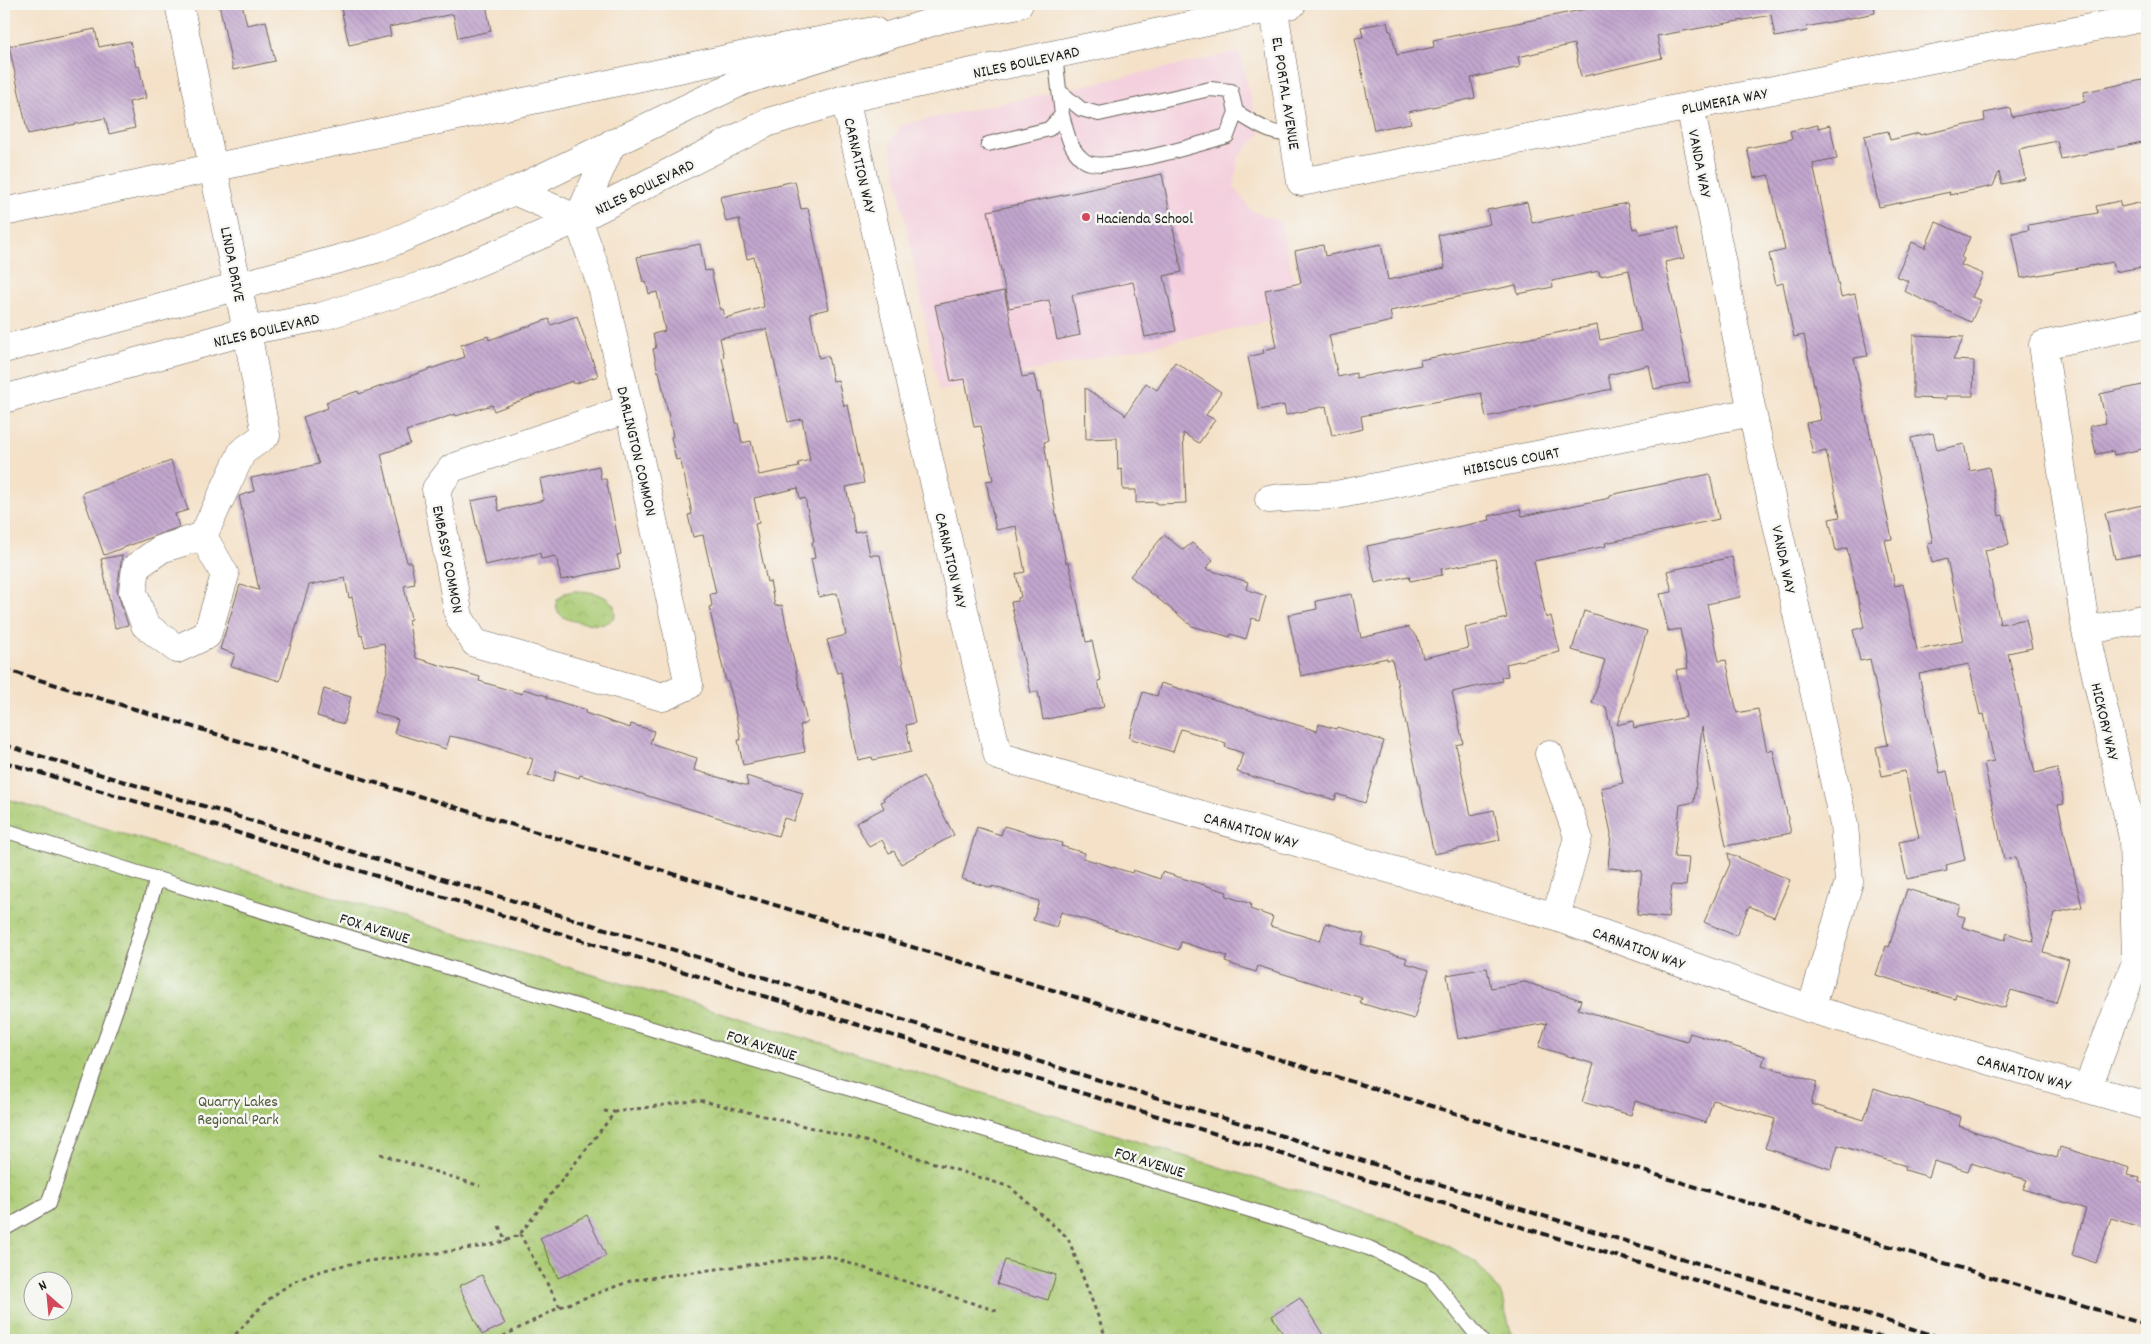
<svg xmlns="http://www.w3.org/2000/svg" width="2151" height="1344" font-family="Dekko,sans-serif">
  <defs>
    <pattern id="park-crowns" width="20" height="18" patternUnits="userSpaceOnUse" patternTransform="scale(1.25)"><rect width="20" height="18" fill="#aacb73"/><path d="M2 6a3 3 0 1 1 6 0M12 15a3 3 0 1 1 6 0" fill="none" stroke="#92ae63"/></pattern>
    <pattern id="building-back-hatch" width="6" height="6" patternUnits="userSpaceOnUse" patternTransform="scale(1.25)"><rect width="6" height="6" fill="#c2a6ce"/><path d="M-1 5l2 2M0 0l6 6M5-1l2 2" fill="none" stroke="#a68eb0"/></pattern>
  </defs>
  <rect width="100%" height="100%" fill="#f6f6f2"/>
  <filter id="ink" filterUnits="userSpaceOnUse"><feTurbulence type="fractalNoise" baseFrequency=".02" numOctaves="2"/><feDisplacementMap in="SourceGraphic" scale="10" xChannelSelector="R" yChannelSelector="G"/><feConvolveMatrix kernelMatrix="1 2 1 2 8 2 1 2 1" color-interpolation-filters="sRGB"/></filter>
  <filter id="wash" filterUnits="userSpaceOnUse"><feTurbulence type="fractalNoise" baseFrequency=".0096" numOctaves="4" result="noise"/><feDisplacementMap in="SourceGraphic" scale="20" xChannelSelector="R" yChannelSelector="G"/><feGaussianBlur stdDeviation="1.12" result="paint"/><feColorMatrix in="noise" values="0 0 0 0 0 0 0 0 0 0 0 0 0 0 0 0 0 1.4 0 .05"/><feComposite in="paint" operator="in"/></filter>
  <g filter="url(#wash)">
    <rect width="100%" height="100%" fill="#f4e1c8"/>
    <path fill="#f4cfdd" d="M1239,52L1260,134L1238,158L1234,187L1252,211L1280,222L1302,314L939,391L890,143L901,125Z"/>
    <path fill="url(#park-crowns)" stroke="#637448" fill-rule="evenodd" d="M574,591C588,591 606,593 614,606L615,616C612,619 610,622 606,623C600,626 593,624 586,623C573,621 553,619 557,600L565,593Z
      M4,798L870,1058L1395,1222L1443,1243L1476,1262L1501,1294L1513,1340H4ZM32,1282H62V1312H32Z"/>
    <g id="blocks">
      <path fill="url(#building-back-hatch)" fill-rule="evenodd" d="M219,4H242L247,25L266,21L275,61L233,70Z
        M340,4H486L491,31L458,38L453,14L389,27L391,36L349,45Z
        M1611,4H1874L1875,13L1806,27L1807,31L1775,37L1771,15L1657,36L1662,58L1581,77L1574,44L1518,57L1520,67L1471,78L1475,98L1408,112L1411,123L1374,130L1355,38L1363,37L1361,27L1387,22L1389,31H1391L1397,55L1434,47L1433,40Z
        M95,29L99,47L130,41L136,67L139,66L146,98L129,102L135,128L109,134L105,118L28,134L9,46Z
        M2147,79V141L2061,159L2057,141L2019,149L2025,179L2002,184L1999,172L1993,186L1949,195L1950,192L1879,207L1864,136L1888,131L1890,140L1919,133L1920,135L1985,121L1984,113L2010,108L2012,117L2085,102L2084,92Z
        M1818,125V128L1830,125L1837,159L1813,164L1841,297L1855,294L1868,356L1854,358L1892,539L1885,540L1895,586L1903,584L1917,650L1964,641L1947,559L1932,563L1928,544L1933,543L1911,438L1933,433L1937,450L1964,444L1970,471L1989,467L1999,516L2003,515L2009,545L1985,550L2000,624L2026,619L2032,648L2008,653L2035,773L2057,768L2064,804L2058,805L2082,907L2055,913L2043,952L2069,960L2056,1003L2011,990L2005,1008L1956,994L1955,999L1876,975L1886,946L1889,947L1907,889L1960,905L1957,915L1965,917L1962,927L2005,940L2007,933L2034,942L2016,857L2004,859L1984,763L1994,761L1984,714L1980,715L1969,664L1919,674L1940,773L1947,771L1965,860L1946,865L1947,871L1907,879L1899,842L1919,838L1905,771L1882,776L1876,747L1888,745L1870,659L1860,661L1853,630L1864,627L1847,548L1836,551L1829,519L1840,517L1826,451L1813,454L1806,423L1821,420L1804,335L1794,337L1783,283L1776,285L1769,254L1785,250L1769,175L1754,178L1747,148L1792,139L1790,131Z
        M1162,174L1182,272L1164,276L1176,331L1145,337L1133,282L1072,295L1080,335L1057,340L1049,300L1009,308L988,211Z
        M795,181L801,209L808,208L829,309L810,313L819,358L828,356L833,381L838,380L844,406L848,405L864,483L846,487L855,533L865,531L870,555H880L915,723L906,725L911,752L873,760L872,757L858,760L841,672L837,673L827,640L846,635L837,593L819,597L811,559L815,558L812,542L814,541L805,498L800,499L798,488L754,498L759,523L755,524L767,582L770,581L775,606L782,605L807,723L800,725L805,752L743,765L738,740H741L732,695L728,682H726L709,607L712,606L710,594L716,593L703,535L693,537L688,515L692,514L684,474L680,459L676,460L671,437L673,436L659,371L658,372L653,349L656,348L653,334L665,331L657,292L649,294L646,281L643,282L637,257L700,244L705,271L711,270L720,310L723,309L725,318L764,307L754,257L747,259L739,219L726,222L720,197ZM767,329L788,422L802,419L810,460L798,463L799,467L759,475L751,441L742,443L738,423H736L722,358L724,357L720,338Z
        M2119,201L2121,207L2147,201V266L2115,272L2113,262L2021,278L2012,233L2029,230L2028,225L2098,213L2096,206Z
        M1527,202L1532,223L1627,203L1633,229L1638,228L1640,234L1678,227L1684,258L1665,262L1690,382L1654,389L1649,365L1608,375L1611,389L1486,417L1481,393L1361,416L1363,429L1332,436L1326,406L1286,415L1284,405L1259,410L1248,357L1264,353L1263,350L1276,347L1265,290L1301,283L1295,251L1323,245L1325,256L1381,244L1388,280L1445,268L1438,235L1490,224L1487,210ZM1629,270L1641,331L1600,340L1597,325L1420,360L1421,365L1356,378V373L1338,377L1329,335L1392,321L1390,311L1516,285L1518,294L1553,287L1552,281L1599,271L1600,276Z
        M1936,222L1970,237L1961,257L1964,259L1961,265L1983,274L1972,297L1981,300L1971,322L1904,291L1908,281L1896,276L1912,242L1925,248Z
        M1004,291L1022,377L1034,375L1038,393L1040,392L1048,441L1044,442L1054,504L1066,563H1069L1086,642L1092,641L1101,680L1098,681L1104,707L1043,720L1038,691L1031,693L1011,602L1018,601V598L1021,597L1016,574L1025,572L1016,526L996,530L986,481L993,480L981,426L974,427L965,379L951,381L935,305Z
        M577,316L598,376L574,384L573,381L561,385L494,411L492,405L456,416L455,414L406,431L410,444L381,454L403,547L407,562H411L415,584L404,586L411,619L408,620L416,658L480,677L479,681L522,694L523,689L547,696V698L586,710L585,713L630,728L631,724L654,731L650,743L697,758L694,770L748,786L746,776L803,793L794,821L784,818L778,836L580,775L579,778L556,771L553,782L528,775L533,759L474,741L450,736L446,749L394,733L398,720L374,712L388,668L384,643L365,647L362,635L360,636L352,597L349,598L345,578L309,585L280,681L231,666L235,654L220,649L240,585L259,590L239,496L254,491L251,478L319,464L303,417L328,408L326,402L358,391L359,394L465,357L461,345L488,336L489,340L549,319L551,325Z
        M1913,335L1964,337L1953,360L1974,361L1973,396H1946V399L1913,398Z
        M1175,362L1221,392L1206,415L1215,420L1199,443L1183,433L1186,503L1157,504V502L1136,503V490H1123L1122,469L1118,470L1117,438L1086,439L1085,388L1124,413L1125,416L1146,383L1157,390Z
        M2147,384V448L2114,455L2113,451L2096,454L2090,426L2106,423L2100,394Z
        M171,461L188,510L175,514L179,527L104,555L82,493Z
        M599,466L601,479H606L621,554L617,555L620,568L561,580L556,556L541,559L540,553L485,565L471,501L496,496L499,511L544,500L540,479Z
        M1710,474L1719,519L1605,543L1606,546L1534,561L1546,618L1551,616L1560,652L1506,664L1508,676L1501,677L1502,681L1452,692L1463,743L1456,745L1471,815L1494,810L1500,840L1434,854L1392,659L1387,660V658L1301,676L1288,615L1317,609L1316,601L1352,594L1361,638L1408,627L1418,638L1423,658L1469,648L1465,628L1507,618L1495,559L1441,569L1442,575L1410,581L1409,576L1375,583L1367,546L1490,520L1489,516L1520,509L1522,516L1610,498V495Z
        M2147,504V553L2115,559L2105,513Z
        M1164,535L1183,550L1192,543L1213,560L1206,569L1248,582L1246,589L1266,596L1259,620L1252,618L1246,639L1231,634L1230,637L1192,626L1130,576Z
        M122,555L117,591L128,625L115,628L101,559Z
        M1732,557L1740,597L1707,604L1719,661L1726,660L1737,713L1758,709L1767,752L1773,750L1791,833L1726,846L1702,727L1694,802L1680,805L1674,857L1689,858L1686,886L1672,885L1668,918L1637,915L1642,871L1608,868L1611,833L1601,788L1623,783L1606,707L1592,703L1605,660L1572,650L1584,611L1647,631L1617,725L1633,721L1634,728L1686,717L1676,670L1688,668L1680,629L1668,631L1660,594L1672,592L1667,571Z
        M1161,683L1317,731L1319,724L1336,729L1337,727L1384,741L1365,803L1337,794L1335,800L1237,772L1243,753L1225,747L1226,743L1181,729L1173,752L1129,738L1143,692L1157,696Z
        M324,689L351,697L344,724L317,716Z
        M923,776L954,835L901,864L894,851L889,853L882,840L869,847L856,823L884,808L881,802L884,801L883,798Z
        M1004,826L1062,843L1061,846L1085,853L1083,858L1132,873L1133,870L1160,879L1162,872L1227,892L1226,896L1251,904L1250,909L1273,917L1270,926L1320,941L1326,923L1364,934L1361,944L1407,958L1405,963L1429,970L1414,1019L1360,1003L1362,998L1258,966L1256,972L1225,962L1227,956L1181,942L1179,950L1061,912L1056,927L1033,920L1039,901L992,886V888L962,879L977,827L1001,835Z
        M1728,853L1790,880L1774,917L1749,906L1736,936L1704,922L1730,864Z
        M1487,968L1491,988L1525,982L1581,1000L1578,1009L1687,1041L1690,1033L1765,1056L1762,1065L1817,1082L1811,1104L1864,1120L1874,1088L1961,1117L1959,1126L1999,1140L2057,1158L2060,1147L2130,1168L2128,1175L2140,1178L2139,1182L2147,1185V1229L2111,1218L2096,1263L2072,1255L2086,1209L2023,1189L2027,1180L1971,1163L1968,1171L1934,1161L1929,1177L1905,1170L1906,1166L1838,1145L1831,1169L1765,1148L1775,1119L1713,1100L1706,1123L1635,1101L1631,1115L1582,1102L1594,1064L1539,1047L1547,1023L1458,1039L1447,975Z
        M587,1215L606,1256L558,1278L540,1238Z
        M1005,1260L1056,1275L1048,1300L997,1284Z
        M482,1275L505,1324L482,1335L459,1286Z
        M1300,1298L1326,1340H1287L1272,1316Z"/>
    </g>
  </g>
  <g filter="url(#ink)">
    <use href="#blocks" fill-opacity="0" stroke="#686158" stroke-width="1"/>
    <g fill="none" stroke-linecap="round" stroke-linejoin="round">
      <g stroke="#686158" stroke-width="16">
        <path id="lane" d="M1059,91L1081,109L1099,114L1210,89L1231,91L1236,112L1227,136C1202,143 1104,174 1085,161C1069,150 1067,132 1062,115
          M1236,112C1253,122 1274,138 1293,133
          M988,144L1049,129L1062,115L1055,55
          M4,830L157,879L1280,1219L1369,1248L1431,1278L1481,1340
          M4,1229L48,1204L116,1009L157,879"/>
      </g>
      <g stroke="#686158" stroke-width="29">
        <path id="street" d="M179,4L247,331L266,435L242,452L203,536L161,549L136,567L133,592L145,625L177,649L207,635L225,575L203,536
          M1273,4L1301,182L2147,17
          M845,99L998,756L1556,917L1811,1009L2147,1106
          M1690,106L1752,412L1844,825L1849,882L1811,1009
          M4,212L769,50L874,31
          M578,219L603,290L689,685L663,697L475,643L459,617L436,489L452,468L628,409
          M1269,499L1336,495L1752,412
          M2086,631L2147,618
          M1549,754L1578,837L1556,917
          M2087,1089L2136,962L2133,838L2086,631L2043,345L2147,323"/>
      </g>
      <g stroke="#686158" stroke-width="29">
        <path id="secondary" d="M514,191L578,219
          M578,219L612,143
          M4,349L376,249L514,191L743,81L942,19L1019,4
          M4,399L247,331L320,317L427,284L578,219L769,122L845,99L1292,4"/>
      </g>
      <path stroke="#686158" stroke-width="3" stroke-dasharray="4 4" stroke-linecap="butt" d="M604,1111L614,1112
        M380,1154L480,1186
        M499,1226L506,1242
        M560,1307L633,1280L824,1255L1000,1312
        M230,1340C244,1326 257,1309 273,1296C322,1257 391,1261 451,1251C474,1247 499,1246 520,1234L615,1112L699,1100L865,1141L1010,1187L1068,1238L1107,1340
        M496,1340L560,1307L520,1234"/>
      <use href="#lane" stroke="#fff" stroke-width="14"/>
      <use href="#street" stroke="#fff" stroke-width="28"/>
      <use href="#secondary" stroke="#fff" stroke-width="28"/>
      <path stroke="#1c1c1c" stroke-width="4" stroke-dasharray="8 4" stroke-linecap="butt" d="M4,669L2147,1325
        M4,745L1949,1340
        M4,762L178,814L642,959L1892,1340"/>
    </g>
  </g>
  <circle fill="#d1495b" stroke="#f6f6f2" stroke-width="2" cx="1086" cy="217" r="5"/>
  <g text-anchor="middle" stroke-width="5" stroke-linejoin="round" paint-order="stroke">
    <g font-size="16" fill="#1c1c1c" stroke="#f6f6f2">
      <text transform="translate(1026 61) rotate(-12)" y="6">NILES BOULEVARD</text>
      <text transform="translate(1287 93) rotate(81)" y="6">EL PORTAL AVENUE</text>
      <text transform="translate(1724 100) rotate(-11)" y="6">PLUMERIA WAY</text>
      <text transform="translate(1701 163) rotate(79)" y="6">VANDA WAY</text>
      <text transform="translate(861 165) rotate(77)" y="6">CARNATION WAY</text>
      <text transform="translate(644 186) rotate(-26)" y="6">NILES BOULEVARD</text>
      <text transform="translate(234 264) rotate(79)" y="6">LINDA DRIVE</text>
      <text transform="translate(266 329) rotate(-13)" y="6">NILES BOULEVARD</text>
      <text transform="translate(638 451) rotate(77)" y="6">DARLINGTON COMMON</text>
      <text transform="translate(1511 460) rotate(-11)" y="6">HIBISCUS COURT</text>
      <text transform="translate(449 559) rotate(79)" y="6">EMBASSY COMMON</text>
      <text transform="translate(1785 559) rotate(78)" y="6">VANDA WAY</text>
      <text transform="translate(952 560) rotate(77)" y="6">CARNATION WAY</text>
      <text transform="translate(2106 721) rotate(77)" y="6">HICKORY WAY</text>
      <text transform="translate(1251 829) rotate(16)" y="6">CARNATION WAY</text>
      <text transform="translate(375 927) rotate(17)" y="6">FOX AVENUE</text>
      <text transform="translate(1639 947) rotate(20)" y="6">CARNATION WAY</text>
      <text transform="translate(762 1044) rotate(17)" y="6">FOX AVENUE</text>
      <text transform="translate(2024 1071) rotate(16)" y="6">CARNATION WAY</text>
      <text transform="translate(1150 1161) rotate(17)" y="6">FOX AVENUE</text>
    </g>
    <g font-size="16" fill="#1c1c1c" stroke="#f6f6f2" text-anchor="start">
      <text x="1096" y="223">Hacienda School</text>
    </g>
    <g font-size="16" fill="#4e593a" stroke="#f6f6f2">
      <text x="238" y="1106">Quarry Lakes<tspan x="238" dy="18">Regional Park</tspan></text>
    </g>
  </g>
  <rect width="2151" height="1344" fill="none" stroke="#f6f6f2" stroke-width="20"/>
  <g transform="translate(48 1296) rotate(333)"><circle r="24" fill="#f6f6f2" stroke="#9f9f9c"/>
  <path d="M0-4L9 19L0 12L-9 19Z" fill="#d1495b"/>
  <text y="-8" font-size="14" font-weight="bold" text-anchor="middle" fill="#1c1c1c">N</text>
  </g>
</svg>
